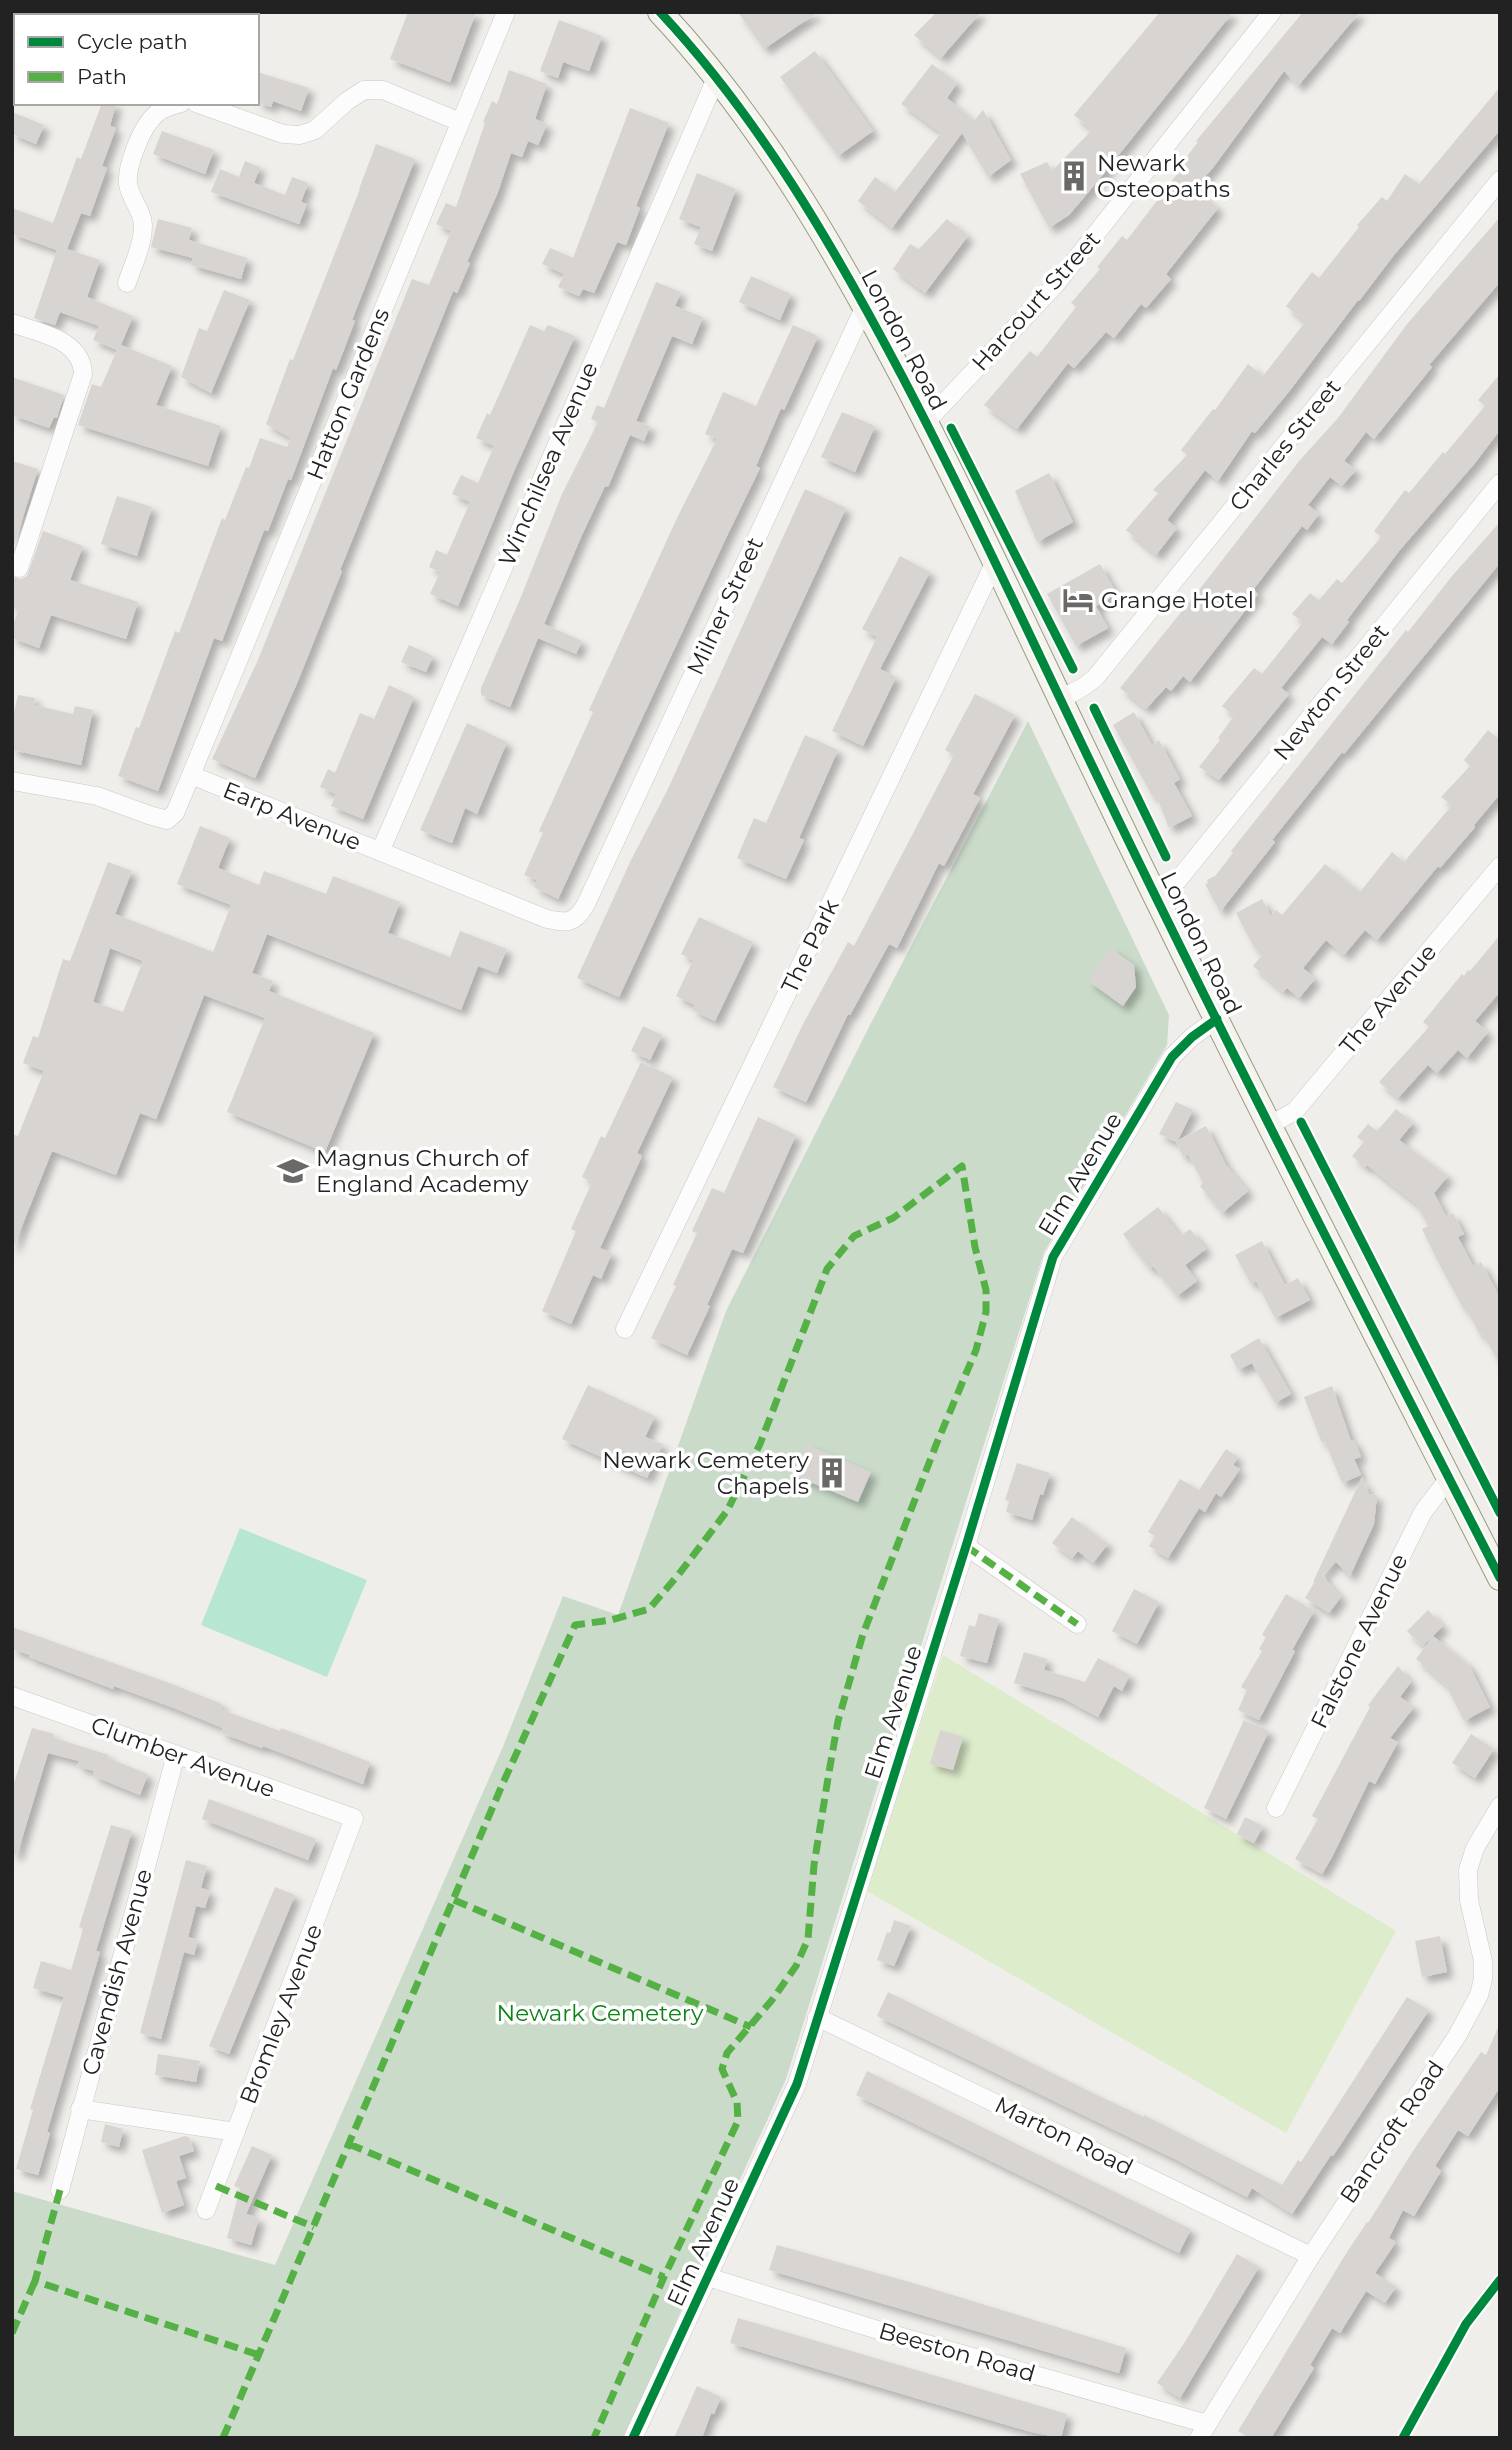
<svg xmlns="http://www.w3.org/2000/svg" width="1512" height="2450" font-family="Montserrat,sans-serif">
  <defs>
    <filter id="shadow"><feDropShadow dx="6" dy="6" stdDeviation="3.5" flood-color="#0004"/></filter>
  </defs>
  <rect width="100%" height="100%" fill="#f0eeeb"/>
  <path fill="#ddeccb" d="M943,1655L1396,1931L1286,2133L867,1891Z"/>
  <path fill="#cadbca" d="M1028,721L1169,1015L1167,1045L1044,1252L786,2079L694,2280L626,2438H12V2191L275,2265L502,1749L563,1596L618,1615L726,1311L869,1027Z"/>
  <path fill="#b7e6d2" d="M240,1528L367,1580L327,1677L201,1625Z"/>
  <path fill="#d7d4d2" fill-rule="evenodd" filter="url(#shadow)" d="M408,12H476L450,82L390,59Z
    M738,12H818L764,49Z
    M937,12H981L941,58L914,35Z
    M1160,12H1233L1097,182L1069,215L1049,228L1020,174L1047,162L1052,171L1092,130L1074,115Z
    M1303,12H1360L1298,86L1284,71L1212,169L1194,188L1218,208L1166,274L1171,279L1146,308L1141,304L1114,338L1106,332L1074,368L1068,363L1017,429L984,405L1030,351L1037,357L1076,307L1071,303L1100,269L1097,267L1122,236L1127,240L1181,169L1179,167L1198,142L1196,141Z
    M559,20L602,36L589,71L563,62L558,78L540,71Z
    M815,51L873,131L838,156L780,77Z
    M932,64L957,83L947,98L974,121L983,110L1011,160L988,177L962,133L892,228L858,201L875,177L895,192L941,133L901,104Z
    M509,70L547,84L535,119L547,124L538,145L528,141L522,157L511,153L498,192L467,262L470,263L457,293L453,291L340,570L342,571L298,681L255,778L212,759L257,662L412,279L429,285L451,231L436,224L446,203L456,207L485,123L483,122L492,101L497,104Z
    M257,72L309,88L301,111L273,101L271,107L257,102Z
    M1500,87V130L1394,255L1359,301L1358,300L1291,389L1255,433L1252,431L1218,481L1205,470L1167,520L1177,528L1156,555L1126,530L1158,493L1153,490L1187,455L1181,450L1213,409L1215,410L1248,364L1263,376L1305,322L1286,306L1312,272L1319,278L1359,227L1357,225L1382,197L1387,201L1405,174L1419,184Z
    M102,103H116L110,126L116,128L102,166L107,168L90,216L81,213L67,249L100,260L87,297L133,316L121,345L172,366L156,405L221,426L208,466L78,425L92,384L101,387L117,350L93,340L99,326L60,312L55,325L34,318L57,250L12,234V208L53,223L77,157L81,159Z
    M630,108L669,123L636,206L640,208L626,245L617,242L594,293L583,289L579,296L558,287L564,274L542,264L550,248L573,258Z
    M12,112L44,125L36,144L12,134Z
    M162,131L214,150L205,174L153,154Z
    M376,144L415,159L352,320L355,321L336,370L333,368L291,480L288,479L268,531L264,530L222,641L214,638L158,791L118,776L136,727L139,728L175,631L179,633L222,518L225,520L246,467L249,468L260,438L287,447L291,438L266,424L290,359L293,360L360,189H359Z
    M245,161L260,167L254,183L285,195L292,177L308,183L301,202L307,204L299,224L211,192L220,169L239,177Z
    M697,173L736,189L712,251L694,244L701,227L679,219Z
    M1500,217V282L1429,365L1432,367L1374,439L1366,432L1344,461L1356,470L1342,486L1330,477L1308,505L1319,514L1307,530L1302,526L1253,590L1258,594L1190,682L1183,676L1171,691L1166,687L1146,709L1120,688L1199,590L1300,460L1338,418L1407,324Z
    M158,219L192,228L189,240L247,258L241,279L191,265L193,258L151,247Z
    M947,219L968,236L925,293L893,269L910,244L919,249Z
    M751,276L791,294L780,320L739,302Z
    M656,282L681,292L675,306L703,317L692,344L672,336L636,421L650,426L644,441L630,435L608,487L605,486L581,537L544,624L582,641L576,654L538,638L510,707L481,695V688L521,597L562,494L598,422L591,419L597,405L604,408Z
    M224,290L250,300L211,393L181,377L199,328L207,331Z
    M530,325L544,331L548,325L575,336L514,471L458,606L430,594L440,572L429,567L436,550L447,555L470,502L452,494L461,475L478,483L494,446L476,438L487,413L490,415Z
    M793,325L818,336L784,410L781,408L756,466L760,468L725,540L558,899L534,887L537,880L524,875L543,833L539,831L593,712L589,710L677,518L717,439L705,434L723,392L756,406Z
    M1500,374V430L1475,463L1399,551L1347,620L1349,622L1332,644L1322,637L1281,688L1289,694L1219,780L1199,767L1220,740L1218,738L1234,716L1222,706L1254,668L1262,674L1303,622L1292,614L1310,593L1319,600L1337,579L1342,583L1381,537L1374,531L1405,490L1409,493L1443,452L1445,454L1485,406L1478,400Z
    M12,377L64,395L57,418L54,417L49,428L12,415Z
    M842,412L875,426L855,472L821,457Z
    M12,461L38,469L12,552Z
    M1049,473L1073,522L1037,542L1015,491Z
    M805,489L846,508L619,997L577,978L631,860L667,791Z
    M117,496L152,507L137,556L101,544Z
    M1500,522V563L1344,754L1342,752L1272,840L1275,842L1220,912L1205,884L1208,883L1207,880L1215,876L1233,853L1231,851L1406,630L1408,632L1452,576Z
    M43,531L83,546L70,580L138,602L126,639L51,615L39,648L12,638V627L19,609L12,608V577L21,579L27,576Z
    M900,556L930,572L880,669L896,677L863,746L832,731L877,637L862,629Z
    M1100,564L1117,594L1096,606L1108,628L1076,646L1047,594Z
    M409,645L433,656L426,672L401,662Z
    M389,685L414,697L363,819L331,806L336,794L320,787L328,769L335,773L360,713L374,719Z
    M975,694L1015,715L973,794L980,798L944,866L939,863L897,948L889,944L850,1015L848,1014L806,1102L773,1087L803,1024L848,942L854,946L954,755L945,750Z
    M18,695L35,698L34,705L73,714L75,706L93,710L81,765L12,750V721Z
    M1134,712L1152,745L1159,740L1180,779L1174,783L1192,816L1169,828L1156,795L1153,797L1113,725Z
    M467,723L507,742L477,814L465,808L452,843L420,830Z
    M1488,730L1500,740V794L1474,825L1475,827L1440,868L1438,866L1377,940L1365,930L1344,955L1326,940L1303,968L1315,979L1299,998L1287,988L1283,992L1253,966L1262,955L1254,947L1236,913L1262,899L1271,916L1276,910L1282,915L1325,864L1360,892L1392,852L1404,862L1452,805L1441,797L1470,766L1464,760Z
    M805,735L838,750L799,838L804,840L786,879L737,858L754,818L766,823Z
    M200,826L230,838L218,868L259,885L264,871L326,894L333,876L400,902L388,933L450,957L460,931L507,949L497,973L478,966L461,1010L267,934L252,973L273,981L269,991L374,1033L325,1152L227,1112L265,1018L204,995L156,1119L140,1113L116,1175L52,1151L12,1251V1134L18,1136L44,1071L23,1063L33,1036L38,1038L63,959L70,961L108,862L132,871L115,914L213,952L231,905L177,884ZM110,948L143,961L123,1012L93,1002Z
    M699,917L753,942L715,1021L692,1010L695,1005L676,996L693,960L681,954Z
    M1500,935V992L1475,1021L1488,1032L1467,1058L1458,1050L1437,1073L1428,1065L1398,1098L1379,1082L1429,1027L1423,1022L1462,974L1464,976L1468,970L1470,971Z
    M1110,948L1134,965L1136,987L1123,1006L1088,981Z
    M643,1026L662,1035L650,1060L631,1051Z
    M641,1062L673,1077L637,1153L642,1156L600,1248L612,1253L601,1279L593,1275L571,1324L542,1311L576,1231L571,1229L592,1182L582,1177L601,1136L605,1138Z
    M1176,1102L1193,1110L1178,1140L1206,1126L1226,1165L1248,1191L1222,1213L1200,1186L1203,1183L1188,1154L1183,1157L1176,1142L1159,1134Z
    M1396,1109L1413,1123L1399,1140L1448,1176L1434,1193L1446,1216L1453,1213L1464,1234L1458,1237L1473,1266L1481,1262L1500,1298V1365L1483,1334L1480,1335L1466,1309L1464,1310L1436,1258L1422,1229L1428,1226L1416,1204L1367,1165L1365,1167L1352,1156L1364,1142L1357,1137L1368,1124L1377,1131Z
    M758,1117L796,1135L743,1253L732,1249L707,1305L710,1306L687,1355L651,1338L676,1286L673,1285L697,1233L692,1231L712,1188L724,1193Z
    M1158,1207L1180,1236L1190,1229L1206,1249L1185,1265L1197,1281L1177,1296L1153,1266L1150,1269L1123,1234Z
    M1262,1241L1285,1285L1298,1278L1310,1300L1275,1318L1256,1281L1251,1284L1235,1255Z
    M1259,1338L1291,1394L1275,1403L1252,1363L1238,1370L1230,1355Z
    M588,1385L655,1416L645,1437L663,1444L647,1478L562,1439Z
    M1332,1386L1351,1441L1354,1440L1361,1457L1354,1459L1361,1475L1342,1483L1325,1442L1322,1443L1304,1397Z
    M806,1444L871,1472L858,1502L793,1475Z
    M1226,1449L1238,1457L1233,1465L1240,1469L1221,1497L1216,1493L1205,1512L1199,1508L1168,1558L1149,1546L1155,1536L1148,1532L1180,1479L1199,1490Z
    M1017,1463L1050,1473L1043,1495L1040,1494L1032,1520L1006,1512L1009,1501L1005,1500Z
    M1362,1477L1369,1494L1377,1495L1374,1524L1350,1576L1336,1562L1322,1575L1341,1597L1329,1613L1305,1598L1315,1581L1313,1582Z
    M1072,1517L1108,1544L1093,1563L1078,1551L1072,1558L1052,1543Z
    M1134,1589L1159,1602L1137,1644L1112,1631Z
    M1286,1594L1314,1611L1292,1650L1295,1651L1259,1720L1238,1710L1247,1690L1241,1687L1262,1651L1259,1649L1266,1637L1262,1635Z
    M1428,1610L1443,1626L1433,1636L1469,1665L1490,1707L1464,1721L1446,1685L1416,1659L1433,1636L1423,1646L1407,1631Z
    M979,1613L999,1619L987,1663L960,1656L969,1625L975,1627Z
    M12,1627L172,1684L222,1704L220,1709L280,1731L281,1728L370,1762L363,1784L263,1746L262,1748L221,1733L223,1728L174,1708L114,1686L113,1689L29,1657L30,1655L12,1649Z
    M1024,1652L1047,1659L1044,1670L1085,1682L1098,1658L1130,1675L1122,1691L1114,1686L1098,1717L1063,1698L1014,1683Z
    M1398,1666L1411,1682L1400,1697L1414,1707L1390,1738L1398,1742L1375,1784L1369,1781L1332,1857L1322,1874L1295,1859L1318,1819L1312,1816L1370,1707L1368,1705Z
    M1244,1720L1269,1731L1226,1819L1204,1808Z
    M32,1728L54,1734L53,1737L61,1740L109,1755L108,1758L148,1774L140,1795L93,1776L94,1771L77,1766L79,1761L48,1753L17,1855L12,1854V1789Z
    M940,1730L963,1737L953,1770L930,1764Z
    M1471,1734L1494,1749L1475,1778L1452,1763Z
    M209,1799L316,1839L308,1860L202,1819Z
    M1245,1817L1263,1826L1254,1843L1237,1834Z
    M111,1825L132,1831L96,1951L100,1952L47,2132L50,2133L38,2175L16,2169L33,2110L30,2109L64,1997L33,1988L41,1961L71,1970L83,1929L79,1927Z
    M186,1860L207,1866L201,1888L210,1891L205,1908L196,1906L188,1937L198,1940L194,1955L184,1952L161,2039L140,2033Z
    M275,1887L295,1895L229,2054L209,2046Z
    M894,1920L911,1926L894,1966L877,1960L887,1932L890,1933Z
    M1440,1936L1447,1972L1422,1977L1415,1941Z
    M888,1992L1101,2097L1144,2117V2115L1282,2185L1298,2160L1301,2162L1407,1997L1429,2010L1333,2156L1331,2155L1292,2214L1252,2188L1247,2197L1175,2159L877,2016Z
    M1500,2023V2087L1468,2136L1458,2130L1435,2166L1441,2171L1414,2216L1403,2210L1389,2238L1396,2242L1375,2273L1396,2287L1385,2303L1366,2291L1340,2333L1332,2328L1310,2365L1314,2368L1271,2438H1250L1238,2431L1347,2252L1367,2222L1368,2223L1413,2151L1481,2052L1486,2055Z
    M158,2054L200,2061L196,2082L155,2075Z
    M867,2071L1191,2229L1179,2253L856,2095Z
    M105,2124L123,2129L119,2147L101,2142Z
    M185,2136L189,2137L194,2151L179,2156L186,2178L176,2181L184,2205L162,2213L142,2150Z
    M252,2146L272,2155L246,2214L259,2218L251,2245L227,2238L240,2188L234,2186Z
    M777,2245L913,2283L1126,2348L1119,2373L769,2270Z
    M1237,2254L1259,2267L1180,2398L1157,2383L1185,2342Z
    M738,2318L1067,2414L1061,2438L1031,2432L730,2343Z
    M697,2386L721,2397L714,2414L711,2413L702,2438H674Z"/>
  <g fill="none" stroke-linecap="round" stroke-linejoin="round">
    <g stroke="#c9c8c7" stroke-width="19">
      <path id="minor" d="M196,103L283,134L300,135L315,130L347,101L364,90H383L460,122
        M127,283C133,265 143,245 143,225C143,212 130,198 128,184C126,166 142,126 156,114C162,108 173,105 181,103
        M12,323C39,333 82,339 83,374L19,568
        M926,422L1056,284L1272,12
        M1061,699L1083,687L1095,678L1500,180
        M191,775L506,12
        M12,781L97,796L149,815L167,820L175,813L191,775L547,919C567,923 574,924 585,906L865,306
        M380,852L717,76
        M1155,894L1178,880L1500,483
        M1270,1125L1295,1111L1500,866
        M625,1329L995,562
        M966,1546L1077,1624
        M12,1696L354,1818L206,2210
        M1276,1808L1423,1512L1449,1478
        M817,2017L1311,2256
        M80,2109L236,2132
        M60,2190L176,1754
        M708,2277L881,2331L1207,2424
        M633,2438L797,2084L966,1546L1053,1257L1172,1057L1192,1037L1217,1019
        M1199,2438L1311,2256L1457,2036L1479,1995L1483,1979V1961L1469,1900L1468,1870L1475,1848L1500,1806"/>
    </g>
    <g stroke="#999a82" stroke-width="26">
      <path id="secondary" d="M660,12C760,119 834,247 902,376C977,519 1043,665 1114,811C1238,1068 1370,1323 1500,1578"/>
    </g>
    <use href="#minor" stroke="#fdfcfc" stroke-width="18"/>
    <use href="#secondary" stroke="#f4f4ed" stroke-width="24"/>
    <path stroke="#55b145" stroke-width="7" stroke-dasharray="14 7" stroke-linecap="butt" d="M966,1546L1077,1624
      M454,1900L751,2027
      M349,2144L664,2277
      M216,2186L314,2227
      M60,2190L35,2281L259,2355
      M12,2333L35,2281
      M223,2438L503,1783L575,1625L611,1620L649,1609L679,1574L727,1511L760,1444L827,1269L854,1236L893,1218L962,1166L975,1247L986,1290V1312L976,1350L936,1445L863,1634L838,1721L829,1772L814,1865L808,1939L796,1966L772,2000L727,2053L722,2069L737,2102L738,2121L664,2277L594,2438"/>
    <g stroke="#fff" stroke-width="13">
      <path id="cycleway" d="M660,12C760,119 834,247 902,376C977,519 1043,665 1114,811C1238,1068 1370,1323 1500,1578
        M951,428L1073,669
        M1094,708L1166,857
        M1301,1122L1500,1513
        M633,2438L797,2084L966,1546L1053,1257L1172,1057L1192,1037L1217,1019
        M1403,2438L1466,2324L1500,2280"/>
    </g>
    <use href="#cycleway" stroke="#00873e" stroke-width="9"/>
  </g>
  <defs>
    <g id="building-bare" transform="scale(2.415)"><path d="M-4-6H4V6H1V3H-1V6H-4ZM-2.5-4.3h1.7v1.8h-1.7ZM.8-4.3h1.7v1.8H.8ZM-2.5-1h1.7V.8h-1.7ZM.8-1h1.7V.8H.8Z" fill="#6a6968" stroke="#fff" stroke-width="2.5" paint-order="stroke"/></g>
    <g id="hotel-bare" transform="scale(2.415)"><path d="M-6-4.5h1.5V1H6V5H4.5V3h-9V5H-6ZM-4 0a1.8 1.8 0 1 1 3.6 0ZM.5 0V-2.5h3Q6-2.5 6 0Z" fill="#6a6968" stroke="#fff" stroke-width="2.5" paint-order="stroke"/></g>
    <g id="school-bare" transform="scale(2.415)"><path d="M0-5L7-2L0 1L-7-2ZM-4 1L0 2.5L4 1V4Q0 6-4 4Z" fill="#6a6968" stroke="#fff" stroke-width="2.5" paint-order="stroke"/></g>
  </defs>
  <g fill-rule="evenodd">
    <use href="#building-bare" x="1074" y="176"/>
    <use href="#hotel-bare" x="1078" y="600"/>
    <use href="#school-bare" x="293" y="1171"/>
    <use href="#building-bare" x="832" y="1473"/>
  </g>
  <g text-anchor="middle" stroke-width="7" stroke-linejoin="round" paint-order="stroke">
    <g font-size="23" fill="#222" stroke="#fff" text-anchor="start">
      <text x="1097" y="171">Newark<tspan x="1097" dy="26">Osteopaths</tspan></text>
      <text x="1101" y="608">Grange Hotel</text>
      <text x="316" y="1166">Magnus Church of<tspan x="316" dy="26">England Academy</tspan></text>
      <text x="809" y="1468" text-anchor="end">Newark Cemetery<tspan x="809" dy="26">Chapels</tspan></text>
    </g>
    <g font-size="23" fill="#222" stroke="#fff">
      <text transform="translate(1036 301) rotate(-48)" y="8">Harcourt Street</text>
      <text transform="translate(904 340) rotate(62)" y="8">London Road</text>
      <text transform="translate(348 394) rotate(-68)" y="8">Hatton Gardens</text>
      <text transform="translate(1285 445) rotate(-51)" y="8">Charles Street</text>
      <text transform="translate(548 464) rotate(-67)" y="8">Winchilsea Avenue</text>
      <text transform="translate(725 606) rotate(-65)" y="8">Milner Street</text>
      <text transform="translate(1331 692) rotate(-51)" y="8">Newton Street</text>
      <text transform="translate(292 816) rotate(22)" y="8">Earp Avenue</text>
      <text transform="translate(1201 943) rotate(64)" y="8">London Road</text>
      <text transform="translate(810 946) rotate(-64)" y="8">The Park</text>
      <text transform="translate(1388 999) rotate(-50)" y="8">The Avenue</text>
      <text transform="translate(1080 1174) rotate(-59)" y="8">Elm Avenue</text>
      <text transform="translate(1359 1641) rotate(-64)" y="8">Falstone Avenue</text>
      <text transform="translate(893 1712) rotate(-72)" y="8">Elm Avenue</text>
      <text transform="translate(183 1757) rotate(20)" y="8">Clumber Avenue</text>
      <text transform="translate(117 1972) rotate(-75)" y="8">Cavendish Avenue</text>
      <text transform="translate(281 2014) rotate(-69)" y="8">Bromley Avenue</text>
      <text transform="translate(1392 2132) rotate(-56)" y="8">Bancroft Road</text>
      <text transform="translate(1064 2136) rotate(26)" y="8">Marton Road</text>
      <text transform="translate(703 2242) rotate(-65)" y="8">Elm Avenue</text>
      <text transform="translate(957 2352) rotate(16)" y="8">Beeston Road</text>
    </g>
    <g font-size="23" fill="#0c8416" stroke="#fff">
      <text x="600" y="2021">Newark Cemetery</text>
    </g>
  </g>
  <rect width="1512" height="2450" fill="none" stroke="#222222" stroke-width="28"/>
  <rect x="14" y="14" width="245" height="91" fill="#ffffff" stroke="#a7a7a7" stroke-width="2"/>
  <rect x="28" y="37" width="35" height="10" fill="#00873e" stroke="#a7a7a7" stroke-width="2"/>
  <text x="77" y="49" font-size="21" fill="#222222">Cycle path</text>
  <rect x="28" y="72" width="35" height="10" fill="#55b145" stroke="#a7a7a7" stroke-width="2"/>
  <text x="77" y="84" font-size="21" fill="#222222">Path</text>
</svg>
